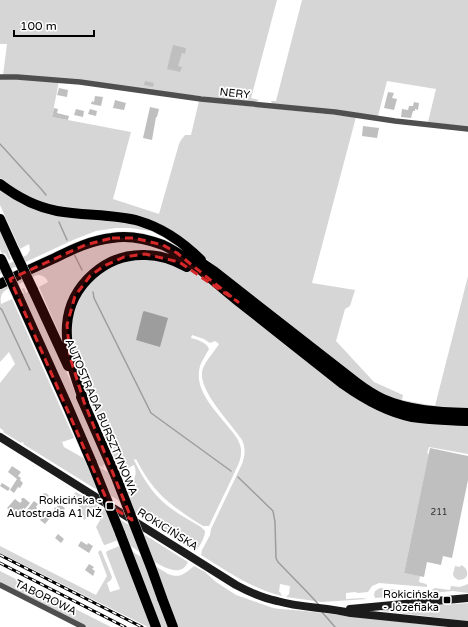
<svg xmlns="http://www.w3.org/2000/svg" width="468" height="627" font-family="'Varela Round',sans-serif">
  <rect width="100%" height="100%" fill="#fff"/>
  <path fill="#d6d6d6" d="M0,0H277L251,98L259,100L256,102L3,75L7,44H0Z
    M302,0H468V127L428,122L436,89L387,81L378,116L272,104L271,101H276Z
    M0,79L59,81L52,117L131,132L113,199L159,214L179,144L181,140L185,135H191L199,101L356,117L312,283L355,290L350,306L345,309L336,341L374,382L403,395L402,400L435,406L468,276V409L428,407L406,403L373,389L182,240L167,230L60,207L33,200L12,188L0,178Z
    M0,188L16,199L131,222L158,232L130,228H116L96,231L73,240L0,274V268L27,255L30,250L29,244L20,249L0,205Z
    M0,227L11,250L8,251L11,259L9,260L5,253L2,254L0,249Z
    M123,240C147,242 161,247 181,260C173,257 166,254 158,253C121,247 88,267 71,299C65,311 60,327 64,341L63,342L39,287L48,282C46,277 43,275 37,275L6,290C1,293 0,298 1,304L12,299L74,438L62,442L64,447L127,483L130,484C136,479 137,472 134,465L121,472C111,450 102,429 93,407C74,363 52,319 92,279C114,258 145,253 173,263C196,271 216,288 235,303C262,324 289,346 316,367C333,380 349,395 368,405C402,422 431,423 468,425V454L429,447L427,453L429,454L404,573L420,576L419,582L426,584L427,585V587L379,583L372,586L368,592L358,593L355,592L346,593V599L363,598L367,599L322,602L286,597L289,594L290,586L280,584L279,592H280L282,596C252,589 227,571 201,555L202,550L210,535L211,529L242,464C245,455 246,449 242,440C231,423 195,388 203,368C207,359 214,352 219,344L215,341L210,343L204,339L192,335L191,338C198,340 206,342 209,349C206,355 202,360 200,366C193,390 216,411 230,429C236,436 242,444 241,453C241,461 236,469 233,476C225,493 217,509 209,526H203C170,505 154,494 136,459L134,460C141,474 148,487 160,499C171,510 187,519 201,527L205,531C205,537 200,546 196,551L129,509C119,500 107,492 94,488L23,444L24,443L22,442L21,443L3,432L4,431L0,428V383L15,364L9,352L0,362V287L76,252L93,245L108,241Z
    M24,288L26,293L30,291L70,380L106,464L103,465L104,468L96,464L21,295L24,293L22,289Z
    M76,492L188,562C186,566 184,569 179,570C165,573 139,550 127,544C124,542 121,541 118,540L105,545H104L96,527L100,520L97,510L87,514L88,517L84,520L74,494Z
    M122,545L168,574C181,579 185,573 194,566L205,572L216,582L236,595L273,608L280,609L305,611L448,627H148L0,553V546L96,595L107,576L98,552L101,550L112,577L111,580L107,583L110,592L120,589L106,553L107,551Z
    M461,565C466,567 468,571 467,576L464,579L458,580L454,577L453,574L455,566L460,567Z
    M0,571L111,627H87L0,584Z
    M468,584V593L453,591L375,598L374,595L375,591L380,588L424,593L428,592L435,588L450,590L451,586L460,587Z
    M468,603V621L381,611L382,610Z"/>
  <path fill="#9d9d9d" d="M144,311L168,318L160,347L136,340L143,312Z"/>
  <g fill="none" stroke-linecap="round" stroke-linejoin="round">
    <path stroke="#9d9d9d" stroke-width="1.5" d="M0,144L42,190L46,195
      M59,222L67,240
      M74,254L82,270
      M93,292L94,298L151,413L231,471
      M0,308L2,310L30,370
      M238,477L273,511L275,522L276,558L278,562L310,595L319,605
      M322,612L335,627"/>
  </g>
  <path fill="#bfbfbf" d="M173,45L186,48L185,54L182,53L178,66L182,67L180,72L167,69Z
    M145,81L154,83L153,87L144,85Z
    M59,88L68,90L67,97L57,95Z
    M388,92L394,93L392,98L397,99L394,110L384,108Z
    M95,96L103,97L101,106L91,104L92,101L94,102Z
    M115,100L126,103L124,110L113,108Z
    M414,102L419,103L418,110L415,109V111H413L411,118L401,117L402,109L408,110L409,106H413Z
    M150,107L159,109L157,117H156L152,140L143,138Z
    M54,108L58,109L57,113L69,116L68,120L52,117Z
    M76,109L84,111L83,117L74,115Z
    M90,109L97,111L96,116L88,114Z
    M363,126L379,128L377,138L362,136Z
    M430,448L468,456V480L452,558L443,556L441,565L427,562L424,577L404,573Z
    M12,466L21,472L18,476L21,478L20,480L23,483L20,488L18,487L14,493L10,490L17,479L8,472Z
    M2,483L10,488L8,491L0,486Z
    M44,493L45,494L46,493L49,496L48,497L51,500L46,505L39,499Z
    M22,498H24L30,503L18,517L14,514L13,516L12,514L13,513L7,508L15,499L20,503L22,501L21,500Z
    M34,501L38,504L36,507L37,508L35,511L33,509L30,514L26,511Z
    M59,504L65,508L60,515L53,511L55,507L56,508Z
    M45,514L50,518L45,524L40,520Z
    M58,534L64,539L61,543L55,538Z
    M81,541L87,545L88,543L93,546L89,553L78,546Z
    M89,564L94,567L92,569L95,571L93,576L85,570Z"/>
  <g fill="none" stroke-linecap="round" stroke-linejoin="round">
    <g stroke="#dbdbdb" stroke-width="11">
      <path id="highway" d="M0,184C17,197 36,207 57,211C85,216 113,214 139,221C163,228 184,243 201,260
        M0,219L15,252
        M193,257L215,272L357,383C365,389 374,395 383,399C410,411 439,412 468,413
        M0,284C18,275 37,266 55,258C73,249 92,240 112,238C129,235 147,239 163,245C189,257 215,283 238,301C273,329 308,356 343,384C364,399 386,412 412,417C431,420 449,420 468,421
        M33,290L68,366
        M18,296L68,407L92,463
        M81,397L116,477
        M84,402C76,378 65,351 67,325C70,285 106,253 146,255C161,255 174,260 187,267
        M120,533L156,627
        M162,598L173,627"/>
    </g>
    <path stroke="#4f4f4f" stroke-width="5.5" d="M0,77H17L80,82L201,99L335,112L395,121L468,129
      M0,585L83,627"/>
    <path stroke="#1c1c1c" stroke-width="8" d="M0,437L236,585C249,592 262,598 277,601C301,608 326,607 351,613L468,625
      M350,609L468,598"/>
    <use href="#highway" stroke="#000" stroke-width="10"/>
    <g stroke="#000" stroke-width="3">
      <path id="rail" d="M0,555L142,627
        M0,563L125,627"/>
    </g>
    <use href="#rail" stroke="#fff" stroke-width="1.5" stroke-dasharray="4.5" stroke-linecap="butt"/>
    <g stroke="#dbdbdb" stroke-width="11" stroke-linecap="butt">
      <path id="highway-bridge" d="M15,252L33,290
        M1,259L18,296
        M92,463L120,533
        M116,477L152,570L162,598"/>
    </g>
    <use href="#highway-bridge" stroke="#000" stroke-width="10"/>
  </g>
  <path fill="#d62828" fill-opacity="0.2" stroke="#d62828" stroke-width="3" stroke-dasharray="8 5" stroke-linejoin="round" d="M112,238H134L163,245L177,253L238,302L179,262L145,254L124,257L104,266L90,276L75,296L67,325L70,357L84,402L132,520L109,505L10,279L85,245Z"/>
  <g fill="#000" stroke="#fff" stroke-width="1.5">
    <rect x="106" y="502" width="8" height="8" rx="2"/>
    <rect x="443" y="596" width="8" height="8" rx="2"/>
  </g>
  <g text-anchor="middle" stroke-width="3.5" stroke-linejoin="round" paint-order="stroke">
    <g font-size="9" fill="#303030">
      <text x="439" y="515">211</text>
    </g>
    <g font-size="11" fill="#000" stroke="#fff">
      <text transform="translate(235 93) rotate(6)" y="4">NERY</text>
      <text transform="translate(102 417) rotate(67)" y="4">AUTOSTRADA BURSZTYNOWA</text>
      <text transform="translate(168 529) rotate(32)" y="4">ROKICIŃSKA</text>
      <text transform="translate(46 597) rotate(26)" y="4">TABOROWA</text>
    </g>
    <g font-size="11" fill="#000" stroke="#fff" text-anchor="end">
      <text x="102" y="504">Rokicińska -<tspan x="102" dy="13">Autostrada A1 NŻ</tspan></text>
      <text x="439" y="598">Rokicińska<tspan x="439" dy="13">- Józefiaka</tspan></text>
    </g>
  </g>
  <path d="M14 30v6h80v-6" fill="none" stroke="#000000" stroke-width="2"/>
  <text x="20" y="30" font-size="12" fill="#000000" stroke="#ffffff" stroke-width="3" paint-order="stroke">100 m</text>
</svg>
